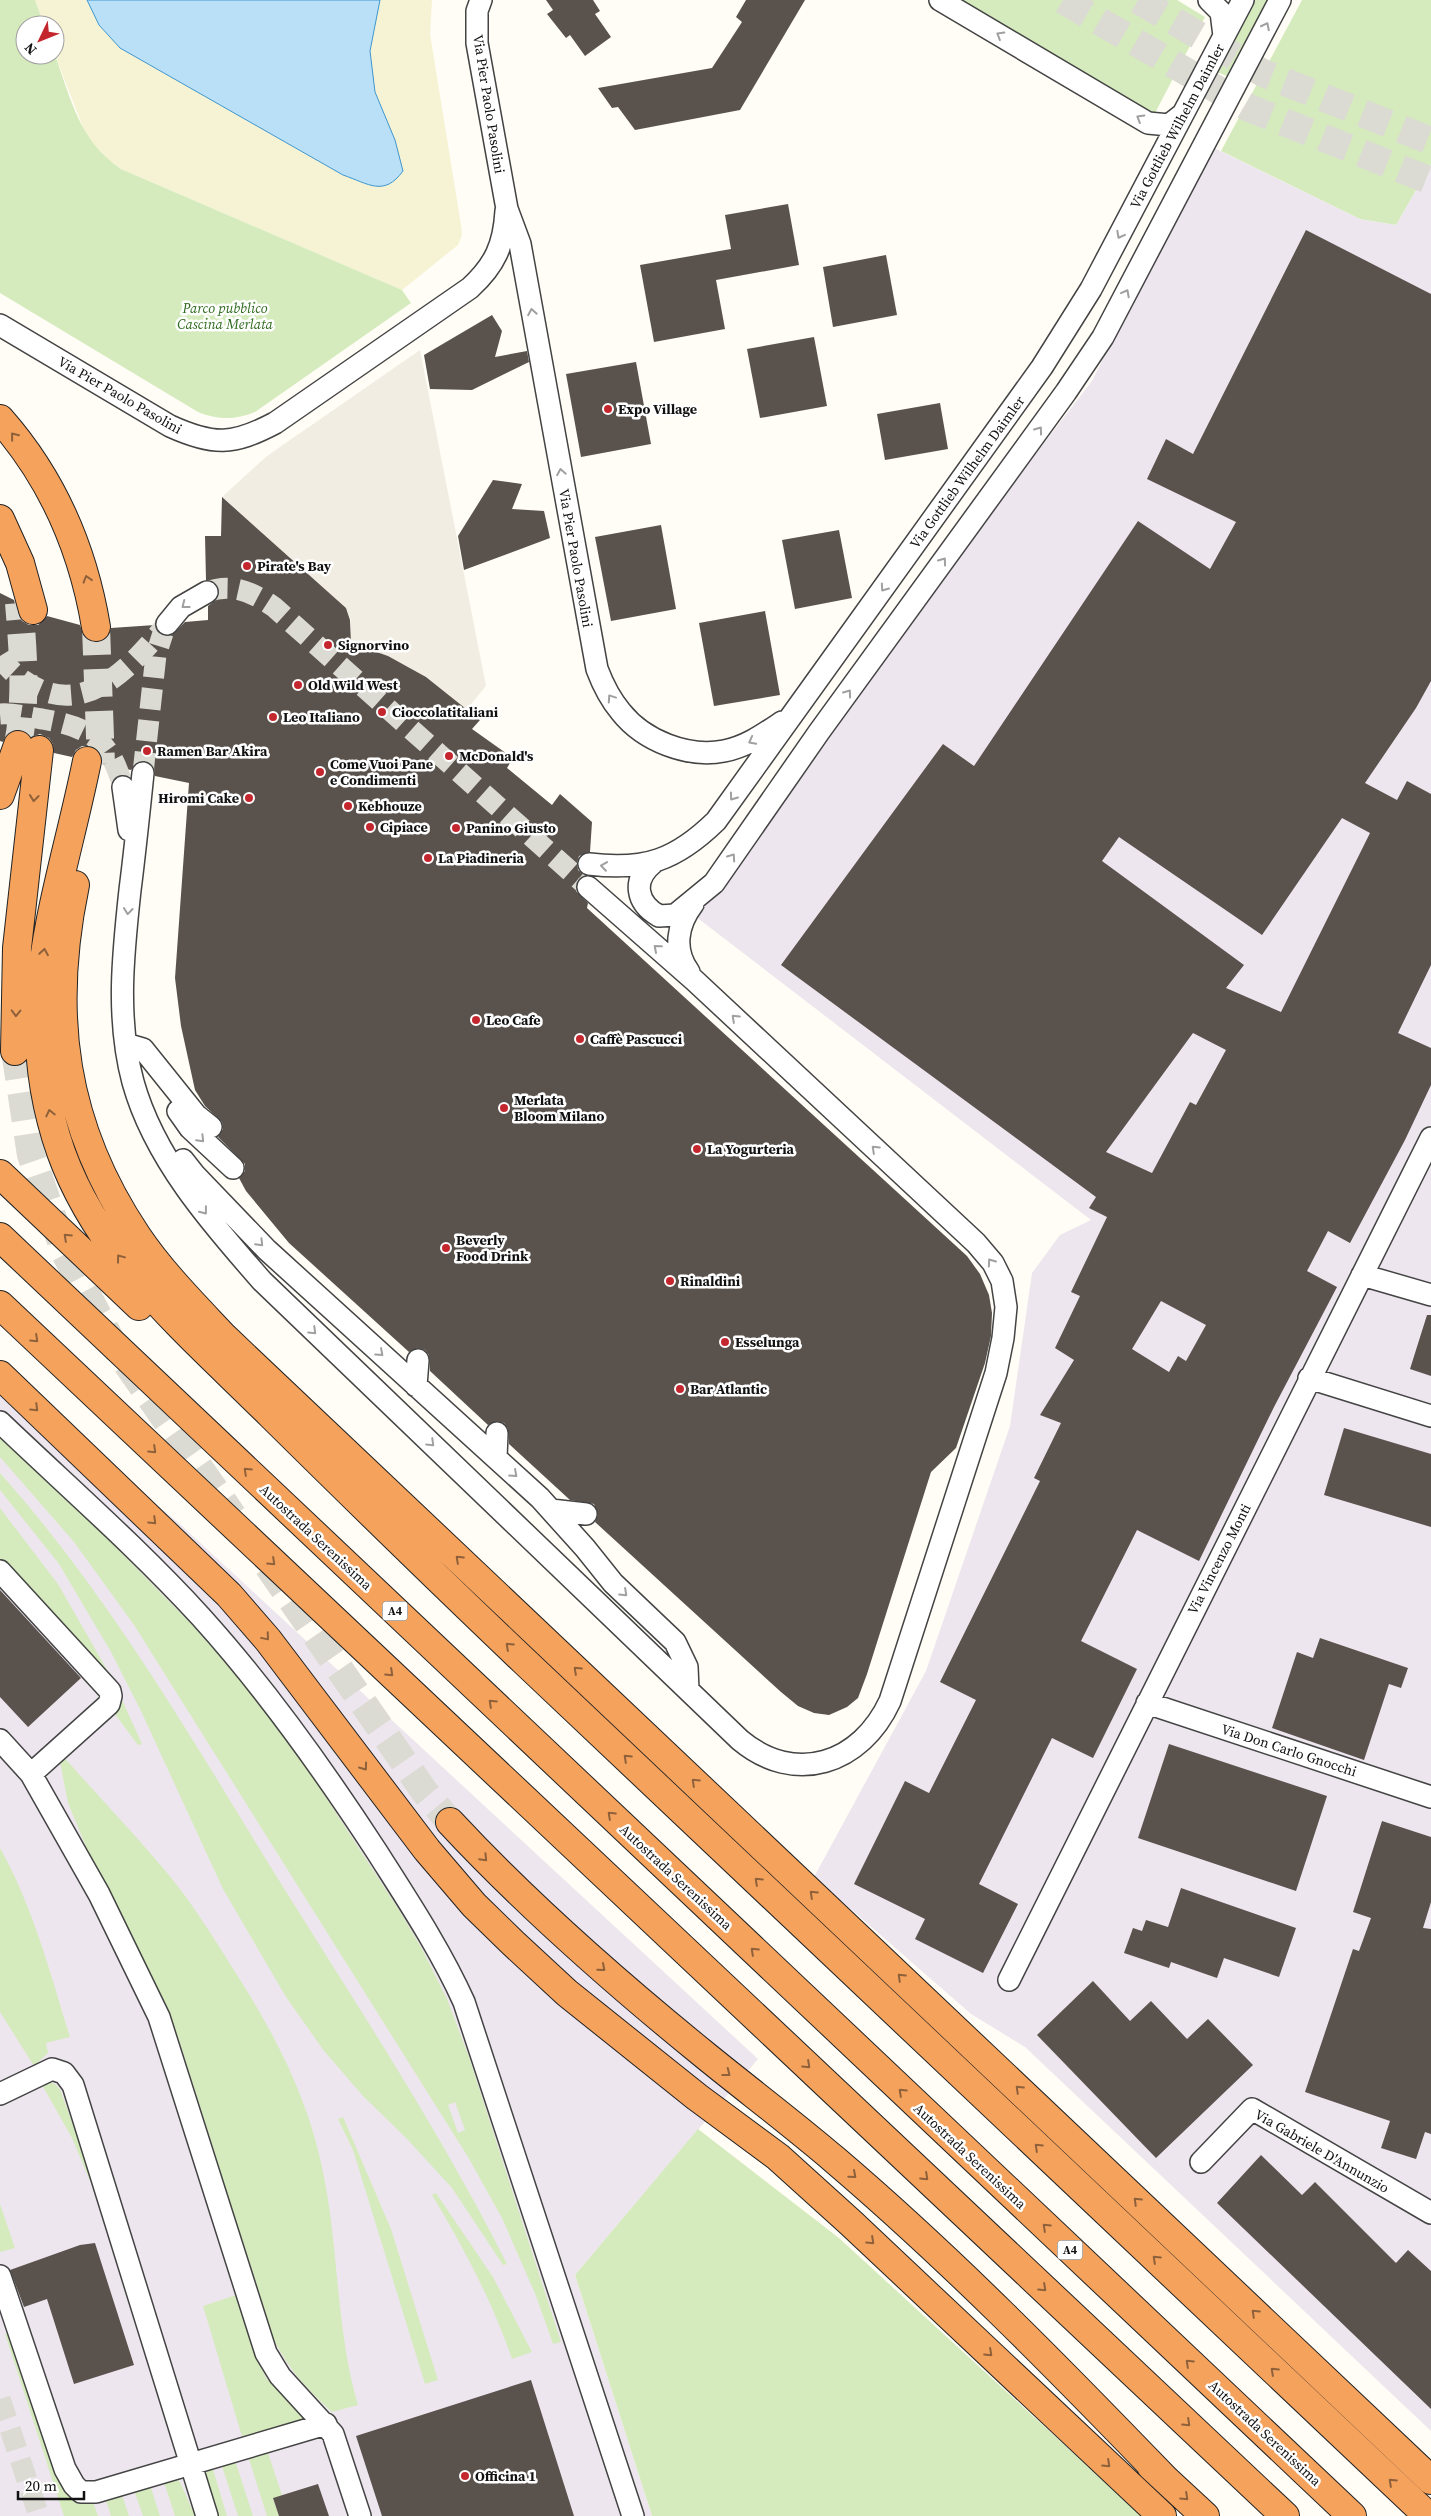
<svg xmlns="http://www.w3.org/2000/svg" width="1431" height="2516" font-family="'Source Serif 4',serif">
  <rect width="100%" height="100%" fill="#fffdf5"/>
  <path fill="#eee6ef" d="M1208,145L1360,219L1396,225L1431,164V2431L1025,2047L971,2014L814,1877L926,1671L1010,1426L1032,1273L1060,1235L1091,1220L691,913L965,545L1092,381Z
    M0,1375L181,1525L758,2059L575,2275L652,2516H0Z"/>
  <path fill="#f6f3d4" d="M35,0H432L430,34L461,225L462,235L458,245L402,290L121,169L108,160L86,135L55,55V25H44Z"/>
  <path fill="#d5ebbd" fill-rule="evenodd" d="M0,0H35L44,25H25V55H55C71,99 79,141 121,169L402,290L411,303L255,412C235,420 218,420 198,412L0,293Z
    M960,0H1177L1205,17L1154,115Z
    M1255,0H1268L1229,77L1217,72Z
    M1302,0H1431V164L1396,225L1360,219L1221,151Z
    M0,1437L112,1543L197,1630L249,1689L299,1756L399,1910L422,1949L447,1999L469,2057L561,2342L553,2344L536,2296L502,2218L468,2157L134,1625L74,1542L0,1457ZM455,2102L465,2130L458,2133L448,2105Z
    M0,1473C109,1595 190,1736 275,1874C355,2002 439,2129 507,2264L503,2265L452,2188L406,2138L363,2096L324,2051L286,1997L223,1889L140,1709L111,1652L59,1564L0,1490Z
    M0,1508L58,1584L114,1682L142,1744L138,1745L0,1562Z
    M62,1755C97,1795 134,1833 168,1874C192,1903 212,1935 232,1967C274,2032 310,2100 324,2177C339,2252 336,2330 358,2405L332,2412C307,2389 286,2367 272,2335L178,2037L164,2002L89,1854L68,1803L59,1757Z
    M0,1848C33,1907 50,1972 70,2037L46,2043L48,2053L34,2066L0,2012Z
    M49,2082L55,2084L60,2089L93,2180L90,2181L72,2138L41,2083Z
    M343,2117L391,2229L438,2380L425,2384L353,2150L338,2119Z
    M698,2129L839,2238L1142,2516H652L575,2275Z
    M436,2193L493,2277L532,2352L512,2359C492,2301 464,2248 432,2195Z
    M0,2204L15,2248L0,2252Z
    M236,2295L251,2344L266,2378L308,2421L243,2440L203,2306Z
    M10,2333L59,2471L93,2502L98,2516H64L5,2334Z
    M267,2450L282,2495L273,2498L279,2516H267L248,2456Z
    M235,2460L253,2516H238L221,2463Z
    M212,2466L227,2516H216L202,2469Z
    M172,2477L180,2482L195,2516H175L163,2479Z
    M149,2482L160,2516H143L133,2487Z
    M121,2492L129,2516H111L105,2497Z"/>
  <path fill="#f1ede2" d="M420,350L486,686L467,709L426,677L388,656L351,643V620L346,608L222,497L267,456Z"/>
  <path fill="#b9e0f7" stroke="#3f96cf" d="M87,0H380L370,51L375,92L395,140L403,171C384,197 369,184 343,175L120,48L99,25Z"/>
  <path fill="#5a524d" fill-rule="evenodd" d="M546,0H593L600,11L595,14L611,37L585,56L570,35L566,38L547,14L553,10Z
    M746,0H805L740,110L635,130L618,107L612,108L598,88L712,68L742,22L736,17Z
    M788,204L799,265L716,280L725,329L654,342L640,265L731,249L725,215Z
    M1306,230L1431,294V681L1416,708L1365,783L1397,800L1407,781L1431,794V965L1398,1033L1431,1048V1085L1405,1140L1350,1243L1328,1231L1307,1271L1337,1287L1274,1407L1199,1561L1137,1530L1081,1641L1137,1669L1093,1758L1052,1738L979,1884L1018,1904L983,1973L915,1939L925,1919L854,1884L905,1781L929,1793L976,1700L940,1682L1040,1481L1034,1478L1061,1423L1040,1415L1074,1360L1055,1348L1080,1296L1071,1292L1107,1217L1089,1208L1096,1197L781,965L943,744L974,766L1138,521L1210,569L1236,522L1147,479L1166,439L1193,454ZM1342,818L1370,833L1281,1012L1226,988L1244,965L1102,861L1119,837L1262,935ZM1193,1033L1226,1050L1196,1105L1190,1102L1152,1173L1106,1152ZM1161,1301L1206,1325L1186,1361L1178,1356L1169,1372L1132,1349Z
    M886,255L897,315L833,327L823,267Z
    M492,315L502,331L495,357L527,351L529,362L472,390L430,389L424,355Z
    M814,337L827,406L760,418L747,349Z
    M636,362L651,444L581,457L566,374Z
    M940,403L948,449L885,460L877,414Z
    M493,480L522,484L512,509L544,511L550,538L464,570L458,536Z
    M222,497L346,608L350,620L351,643L388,656L426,677L480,720L472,729L513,758L507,768L552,805L560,794L592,822L590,852L579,856L577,863L578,870L584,875L578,879L576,891L588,903L587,908L967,1256L980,1274L989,1295L992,1313L991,1336L985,1363L956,1448L931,1472L867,1674L858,1698L847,1707L829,1715L814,1713L798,1706L781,1692L595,1522L598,1515L594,1504L570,1500L509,1444L508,1428L504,1423L497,1421L488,1425L430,1371L429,1355L425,1350L418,1348L409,1352L289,1243L246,1191L239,1178L245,1171V1164L218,1137L223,1129L222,1122L205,1106L195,1090L181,1026L175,978L189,783L155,776L154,767L145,761L137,762L131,770L102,764V756L98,750L90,746H82L76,750L72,757L54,753L53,744L49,738L40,734L31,737L23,730H16L8,733L3,742L0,741V593L14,600L18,615L22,621L29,625H38L47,616L80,625L84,637L91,642H99L106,639L111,628L155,625L159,634L172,635L185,622L208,620V606L218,598V585L206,580L205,536H221Z
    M661,525L676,609L611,621L595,537Z
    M839,530L852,598L795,609L782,540Z
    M765,611L780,695L714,706L699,623Z
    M1427,1315H1431V1376L1410,1369Z
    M1344,1428L1431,1454V1527L1324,1495Z
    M0,1590L81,1678L28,1727L0,1697Z
    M1320,1638L1408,1668L1401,1688L1389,1684L1364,1760L1272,1728L1297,1652L1313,1658Z
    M1169,1744L1327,1796L1296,1891L1138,1838Z
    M1382,1821L1431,1837V1902L1423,1928L1431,1929V2134L1425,2132L1416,2159L1381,2148L1390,2121L1305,2092L1353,1949L1359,1951L1371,1918L1353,1912Z
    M1181,1888L1296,1928L1279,1977L1224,1958L1217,1978L1171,1962L1169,1968L1124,1953L1133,1928L1142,1931L1146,1920L1168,1927Z
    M1093,1981L1130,2021L1151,2001L1187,2039L1208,2019L1253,2065L1156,2158L1037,2035Z
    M1261,2155L1302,2195L1315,2182L1396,2263L1408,2250L1431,2271V2409L1217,2203Z
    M95,2243L134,2365L74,2384L47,2299L24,2307L10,2270L80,2245Z
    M531,2380L574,2516H382L356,2436Z
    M318,2484L329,2516H279L273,2498Z"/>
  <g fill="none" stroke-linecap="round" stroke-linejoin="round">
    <path stroke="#dbdad3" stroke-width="21" stroke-dasharray="21 11" stroke-linecap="butt" d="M207,592C232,582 254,593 274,607L588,887
      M0,656C9,671 24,683 41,690C94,712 136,660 167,624
      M0,714C14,713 28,717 42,719C89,727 110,739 123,787
      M143,773L156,655L163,633
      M0,2399L39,2516"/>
    <path stroke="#dbdad3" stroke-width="28" stroke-dasharray="28 14" stroke-linecap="butt" d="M1063,0L1249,108L1431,181
      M1138,0L1263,73L1431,141
      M96,627L101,764
      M18,745C27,697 23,651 19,603
      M15,1051L31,1155L65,1253L113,1344L233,1516
      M268,1566L424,1791L450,1822"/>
    <g stroke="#444" stroke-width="24">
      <path id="minor" d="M481,0L477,11V43L507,209L520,244L597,669C603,685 610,699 621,712C644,741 688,758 724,751C746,747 764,734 782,722
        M940,0L1148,123L1169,125L1183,114
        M1209,0L1221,12L1224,36
        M0,325L170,426C214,446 233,445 275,423L470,288C495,265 504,245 506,211
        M167,624L181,607L207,592
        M143,773C139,812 135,851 130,890C123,954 116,1019 133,1082C154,1158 211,1223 262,1281L740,1740C795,1786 861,1764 890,1701L996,1373L1003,1338L1006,1307L1002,1281L993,1263L976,1243L694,980L588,887
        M123,787L129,830
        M653,863C632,880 636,903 659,916L675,915L714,883L819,732L1066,392L1103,337L1280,0
        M589,864C645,871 676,860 716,821L1042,367L1091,289L1243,0
        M689,972C673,950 677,925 693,904
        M126,1044L143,1049L196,1115L211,1127
        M178,1111L190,1128L233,1168
        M183,1160L194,1174L267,1250L540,1498L585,1548L613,1583L675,1642L687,1667L688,1690
        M1362,1275L1431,1295
        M1309,1378L1431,1416
        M416,1386L418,1360
        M0,1422C67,1486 138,1548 201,1617C267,1690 323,1769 377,1852C408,1901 440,1949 464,2002L633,2516
        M496,1458L497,1433
        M551,1510L586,1514
        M0,1571L110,1691L111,1696L109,1704L31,1774L99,1894L159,2017L266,2353L280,2376L333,2434L360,2516
        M1147,1703L1431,1797
        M0,1740L31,1774
        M1009,1980L1431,1138
        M0,2094L52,2069L64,2073L73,2085L207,2516
        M1201,2162L1252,2109L1431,2213
        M0,2276L65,2469L74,2485L81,2492H96L326,2424"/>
    </g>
    <g stroke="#222" stroke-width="30">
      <path id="highway" d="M0,419C53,479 83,549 96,627
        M0,519L20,563L33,610
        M87,761C59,899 11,1009 61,1152C100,1261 192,1336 271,1415C355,1498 439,1580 524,1661C825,1946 1126,2231 1428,2516
        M0,795L18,745
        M75,885C48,1014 63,1126 137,1236C162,1273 194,1305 224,1337L1431,2480
        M15,1051L17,948L39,750
        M0,1174L139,1306
        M0,1237L1352,2516
        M0,1305L1285,2516
        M0,1375L229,1595L268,1640L427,1850L474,1905L513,1943L567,1993L697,2097L778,2157L851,2223L1162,2516
        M450,1822C529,1907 616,1983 706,2056C749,2091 793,2124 835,2160C951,2259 1059,2369 1165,2479
        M1151,2466L1205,2516"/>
    </g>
    <use href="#minor" stroke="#fff" stroke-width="21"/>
    <use href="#highway" stroke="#f5a25d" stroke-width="28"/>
  </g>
  <defs><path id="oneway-chevron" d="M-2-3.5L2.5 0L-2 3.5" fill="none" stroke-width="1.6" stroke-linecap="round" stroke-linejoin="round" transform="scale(1.25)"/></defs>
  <g stroke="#a0a0a0">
    <use href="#oneway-chevron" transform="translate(1266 26) rotate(-63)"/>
    <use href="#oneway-chevron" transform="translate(1000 35) rotate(-149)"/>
    <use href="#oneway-chevron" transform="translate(1140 118) rotate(-149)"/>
    <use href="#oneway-chevron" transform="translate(1120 235) rotate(118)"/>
    <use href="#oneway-chevron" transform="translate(1126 293) rotate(-62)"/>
    <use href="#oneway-chevron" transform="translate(532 312) rotate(-100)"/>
    <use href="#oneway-chevron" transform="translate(1039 430) rotate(-54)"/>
    <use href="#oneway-chevron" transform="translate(561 472) rotate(-100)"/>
    <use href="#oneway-chevron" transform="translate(943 561) rotate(-54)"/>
    <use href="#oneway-chevron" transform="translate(884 588) rotate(125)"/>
    <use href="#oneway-chevron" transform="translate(185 605) rotate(142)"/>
    <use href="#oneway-chevron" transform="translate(848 693) rotate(-54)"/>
    <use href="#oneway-chevron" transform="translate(611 698) rotate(-124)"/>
    <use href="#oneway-chevron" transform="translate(752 741) rotate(152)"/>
    <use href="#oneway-chevron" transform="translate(733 797) rotate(126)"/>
    <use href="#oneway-chevron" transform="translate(732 857) rotate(-55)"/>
    <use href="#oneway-chevron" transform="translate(604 866) rotate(-172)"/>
    <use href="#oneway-chevron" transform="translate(128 911) rotate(96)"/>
    <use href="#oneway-chevron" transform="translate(657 948) rotate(-139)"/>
    <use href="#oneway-chevron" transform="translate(735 1018) rotate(-137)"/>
    <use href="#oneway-chevron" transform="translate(201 1139) rotate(45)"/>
    <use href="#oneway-chevron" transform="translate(875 1149) rotate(-137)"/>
    <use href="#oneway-chevron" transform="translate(204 1211) rotate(52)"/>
    <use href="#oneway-chevron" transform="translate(260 1243) rotate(46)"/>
    <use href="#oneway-chevron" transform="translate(991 1262) rotate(-125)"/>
    <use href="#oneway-chevron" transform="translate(313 1331) rotate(44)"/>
    <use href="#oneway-chevron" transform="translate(380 1353) rotate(42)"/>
    <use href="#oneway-chevron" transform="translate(431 1443) rotate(44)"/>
    <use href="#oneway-chevron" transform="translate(514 1474) rotate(42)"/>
    <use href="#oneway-chevron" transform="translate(624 1593) rotate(43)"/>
  </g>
  <g stroke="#8e613b">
    <use href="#oneway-chevron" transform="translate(14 436) rotate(-129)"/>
    <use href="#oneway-chevron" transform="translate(87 579) rotate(-107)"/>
    <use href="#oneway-chevron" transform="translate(34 798) rotate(96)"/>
    <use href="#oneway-chevron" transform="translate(44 952) rotate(-81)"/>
    <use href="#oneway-chevron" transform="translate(16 1013) rotate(91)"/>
    <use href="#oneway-chevron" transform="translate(50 1113) rotate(-103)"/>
    <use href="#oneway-chevron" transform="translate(67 1237) rotate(-137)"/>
    <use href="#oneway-chevron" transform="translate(120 1258) rotate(-127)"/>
    <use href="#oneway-chevron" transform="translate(35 1339) rotate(43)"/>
    <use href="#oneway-chevron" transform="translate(35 1408) rotate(44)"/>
    <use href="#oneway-chevron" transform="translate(153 1450) rotate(43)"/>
    <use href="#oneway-chevron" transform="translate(247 1471) rotate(-137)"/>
    <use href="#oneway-chevron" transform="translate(153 1521) rotate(44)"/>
    <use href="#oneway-chevron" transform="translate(459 1559) rotate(-137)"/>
    <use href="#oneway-chevron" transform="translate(272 1562) rotate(43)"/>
    <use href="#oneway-chevron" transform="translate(266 1637) rotate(50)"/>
    <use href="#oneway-chevron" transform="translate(509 1646) rotate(-137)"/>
    <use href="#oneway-chevron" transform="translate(577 1670) rotate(-137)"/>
    <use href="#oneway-chevron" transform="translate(390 1673) rotate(43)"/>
    <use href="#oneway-chevron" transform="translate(492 1703) rotate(-137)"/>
    <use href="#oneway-chevron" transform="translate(627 1758) rotate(-137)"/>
    <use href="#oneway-chevron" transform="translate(364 1767) rotate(54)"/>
    <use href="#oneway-chevron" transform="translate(695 1782) rotate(-137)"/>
    <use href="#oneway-chevron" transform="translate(611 1815) rotate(-137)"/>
    <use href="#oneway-chevron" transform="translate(484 1858) rotate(46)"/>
    <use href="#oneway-chevron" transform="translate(758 1881) rotate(-137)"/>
    <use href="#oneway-chevron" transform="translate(813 1894) rotate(-137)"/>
    <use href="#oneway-chevron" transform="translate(754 1951) rotate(-137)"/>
    <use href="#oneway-chevron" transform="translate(602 1968) rotate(41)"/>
    <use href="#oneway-chevron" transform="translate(901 1977) rotate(-136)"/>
    <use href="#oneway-chevron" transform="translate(807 2065) rotate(43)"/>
    <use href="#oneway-chevron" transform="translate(727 2073) rotate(38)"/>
    <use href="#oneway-chevron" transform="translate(1019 2089) rotate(-136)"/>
    <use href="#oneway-chevron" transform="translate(902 2092) rotate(-137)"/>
    <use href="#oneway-chevron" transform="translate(1038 2147) rotate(-137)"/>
    <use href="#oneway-chevron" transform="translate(853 2175) rotate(41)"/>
    <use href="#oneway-chevron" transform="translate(925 2177) rotate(43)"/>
    <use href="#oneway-chevron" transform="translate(1137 2201) rotate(-136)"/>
    <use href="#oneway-chevron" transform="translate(1046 2227) rotate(-137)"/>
    <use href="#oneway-chevron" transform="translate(871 2241) rotate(43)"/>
    <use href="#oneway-chevron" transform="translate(1156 2259) rotate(-137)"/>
    <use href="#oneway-chevron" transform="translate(1043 2288) rotate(43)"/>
    <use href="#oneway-chevron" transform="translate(1255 2313) rotate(-136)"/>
    <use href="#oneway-chevron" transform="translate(989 2353) rotate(43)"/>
    <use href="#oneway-chevron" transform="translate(1189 2363) rotate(-137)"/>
    <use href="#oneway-chevron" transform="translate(1274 2371) rotate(-137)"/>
    <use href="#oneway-chevron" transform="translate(1187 2423) rotate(43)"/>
    <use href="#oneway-chevron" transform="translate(1107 2464) rotate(43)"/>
    <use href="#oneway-chevron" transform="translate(1392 2482) rotate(-137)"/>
    <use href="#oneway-chevron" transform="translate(1185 2497) rotate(43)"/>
  </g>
  <g fill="#c4262e" stroke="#fff" stroke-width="2">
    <circle cx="608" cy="409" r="5"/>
    <circle cx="247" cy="566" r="5"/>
    <circle cx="328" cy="645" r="5"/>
    <circle cx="298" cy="685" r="5"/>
    <circle cx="382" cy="712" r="5"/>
    <circle cx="273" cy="717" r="5"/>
    <circle cx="147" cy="751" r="5"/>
    <circle cx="449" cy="756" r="5"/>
    <circle cx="320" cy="772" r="5"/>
    <circle cx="249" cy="798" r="5"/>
    <circle cx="348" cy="806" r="5"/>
    <circle cx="370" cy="827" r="5"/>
    <circle cx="456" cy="828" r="5"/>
    <circle cx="428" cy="858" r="5"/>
    <circle cx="476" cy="1020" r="5"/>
    <circle cx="580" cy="1039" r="5"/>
    <circle cx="504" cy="1108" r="5"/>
    <circle cx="697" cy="1149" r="5"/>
    <circle cx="446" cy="1248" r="5"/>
    <circle cx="670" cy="1281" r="5"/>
    <circle cx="725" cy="1342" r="5"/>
    <circle cx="680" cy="1389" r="5"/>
    <circle cx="465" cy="2476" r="5"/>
  </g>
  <g text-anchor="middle" stroke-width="5" stroke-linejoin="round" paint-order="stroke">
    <g fill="#fff" stroke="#585858" stroke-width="1">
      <rect x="382.5" y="1601.5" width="25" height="19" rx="4"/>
      <rect x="1057.5" y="2240.5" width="25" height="19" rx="4"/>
    </g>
    <g font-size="12" font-weight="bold" fill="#111">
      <text x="395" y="1615">A4</text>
      <text x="1070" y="2254">A4</text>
    </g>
    <g font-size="14" fill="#111" stroke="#fff">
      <text transform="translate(489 104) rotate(81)" y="5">Via Pier Paolo Pasolini</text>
      <text transform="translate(1177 126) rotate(-62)" y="5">Via Gottlieb Wilhelm Daimler</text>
      <text transform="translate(120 395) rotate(30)" y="5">Via Pier Paolo Pasolini</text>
      <text transform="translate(967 472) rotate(-54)" y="5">Via Gottlieb Wilhelm Daimler</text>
      <text transform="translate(576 558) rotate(80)" y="5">Via Pier Paolo Pasolini</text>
      <text transform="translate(316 1537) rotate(43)" y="5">Autostrada Serenissima</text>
      <text transform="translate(1219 1559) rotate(-63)" y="5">Via Vincenzo Monti</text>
      <text transform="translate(1289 1750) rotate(18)" y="5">Via Don Carlo Gnocchi</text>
      <text transform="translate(676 1877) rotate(43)" y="5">Autostrada Serenissima</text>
      <text transform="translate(1322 2151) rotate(30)" y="5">Via Gabriele D'Annunzio</text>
      <text transform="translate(970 2156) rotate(43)" y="5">Autostrada Serenissima</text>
      <text transform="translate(1265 2433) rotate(43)" y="5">Autostrada Serenissima</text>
    </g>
    <g font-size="14" font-style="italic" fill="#2f6b1f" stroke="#fff">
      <text x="225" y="313">Parco pubblico<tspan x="225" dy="16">Cascina Merlata</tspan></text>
    </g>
    <g font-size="14" font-weight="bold" fill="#111" stroke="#fff" text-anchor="start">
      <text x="618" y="414">Expo Village</text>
      <text x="257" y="571">Pirate's Bay</text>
      <text x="338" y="650">Signorvino</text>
      <text x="308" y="690">Old Wild West</text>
      <text x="392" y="717">Cioccolatitaliani</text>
      <text x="283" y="722">Leo Italiano</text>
      <text x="157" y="756">Ramen Bar Akira</text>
      <text x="459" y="761">McDonald's</text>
      <text x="330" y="769">Come Vuoi Pane<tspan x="330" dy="16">e Condimenti</tspan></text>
      <text x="239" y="803" text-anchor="end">Hiromi Cake</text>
      <text x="358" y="811">Kebhouze</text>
      <text x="380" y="832">Cipiace</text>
      <text x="466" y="833">Panino Giusto</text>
      <text x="438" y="863">La Piadineria</text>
      <text x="486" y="1025">Leo Cafe</text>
      <text x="590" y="1044">Caffè Pascucci</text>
      <text x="514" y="1105">Merlata<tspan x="514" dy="16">Bloom Milano</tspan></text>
      <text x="707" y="1154">La Yogurteria</text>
      <text x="456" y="1245">Beverly<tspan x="456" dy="16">Food Drink</tspan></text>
      <text x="680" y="1286">Rinaldini</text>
      <text x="735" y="1347">Esselunga</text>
      <text x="690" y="1394">Bar Atlantic</text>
      <text x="475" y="2481">Officina 1</text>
    </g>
  </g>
  <g transform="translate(40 40) rotate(227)"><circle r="24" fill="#ffffff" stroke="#a0a0a0"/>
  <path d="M0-4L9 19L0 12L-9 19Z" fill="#c4262e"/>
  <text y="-8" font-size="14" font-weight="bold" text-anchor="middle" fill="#111111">N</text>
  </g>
  <path d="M18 2491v8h66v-8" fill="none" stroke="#111111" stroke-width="2.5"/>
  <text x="25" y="2491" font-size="15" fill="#111111" stroke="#ffffff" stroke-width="4" paint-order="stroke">20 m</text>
</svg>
